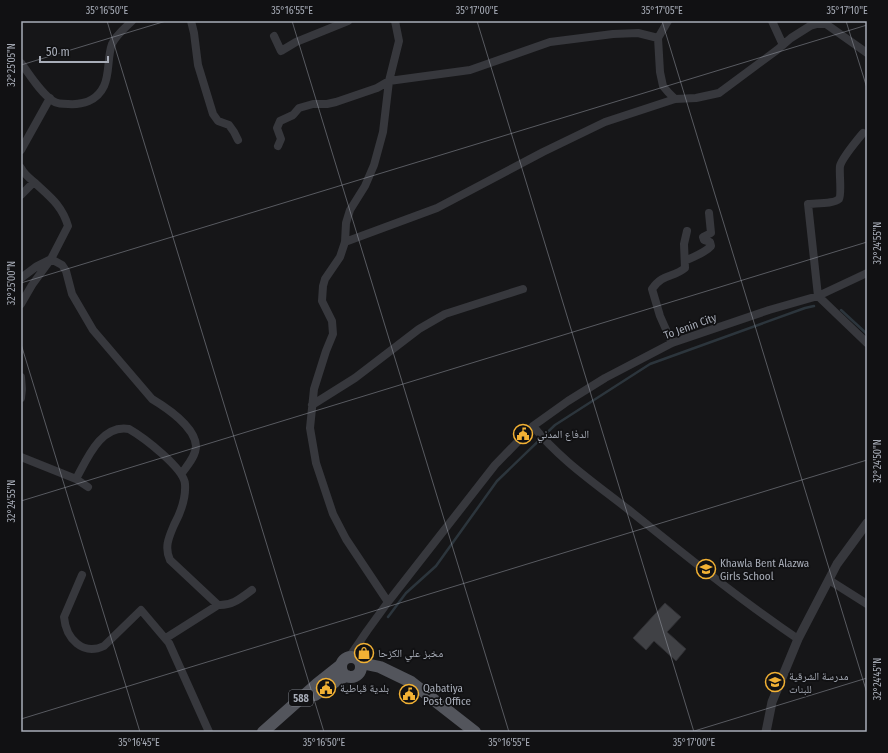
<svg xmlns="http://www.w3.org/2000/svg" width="888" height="753" font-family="'Fira Sans Condensed','Noto Naskh Arabic',sans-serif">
  <rect width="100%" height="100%" fill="#161618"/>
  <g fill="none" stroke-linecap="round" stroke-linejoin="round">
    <path stroke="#2c353c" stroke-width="2.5" d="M841,310L867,334
      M388,617L406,593L436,566L497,481L555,425L650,364L805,308L814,306"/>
  </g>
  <path fill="#404145" stroke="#303034" d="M665,603L681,617L667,632L686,649L676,661L654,641L646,650L633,638Z"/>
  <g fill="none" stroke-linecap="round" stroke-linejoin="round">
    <path stroke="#37383d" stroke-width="8" d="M191,21L194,33L198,65L213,114L218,121L229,125L234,132L238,140
      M668,21L658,38L660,72L663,86L668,92L675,99
      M772,21L783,45
      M274,36L281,51L296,42L348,21
      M21,63C30,75 40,92 53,101C57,104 62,104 68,104C82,105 97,101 104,86C110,73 107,58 112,44C116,35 125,28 132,21
      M863,133C858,139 842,158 840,166C839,173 842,195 839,199C834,204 815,203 808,204L818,296L867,343
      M278,146L281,139L277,128L280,121L293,115L299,108L313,104H327L336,102L377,88L389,81L470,70L550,42L613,34L638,33L658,38
      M21,150L50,98
      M21,168C24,174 29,178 34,182C49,196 62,205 68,226L51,259L32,285L21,304
      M21,195L34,182
      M345,242L437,208L543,152L605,122L675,99L696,98L719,93L777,50L791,38L810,26L817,24H826L867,53
      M685,261C694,256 704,254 711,246L710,242L704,240L703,237L711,233L709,213
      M21,278L37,266L51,259L62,265L66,271L72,294L93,330L152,399C167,408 195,427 196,446C196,456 187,466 182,473
      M672,343L660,316L652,289C663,273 673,278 685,268L684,244L687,231
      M21,377L22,389L21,398
      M312,405L355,378L419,329L445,314L523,289
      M533,426C559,459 596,484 629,510C684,554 739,599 798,639
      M21,457L76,479L88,487
      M76,479C87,459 101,424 129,429C143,437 184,468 185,484C186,498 181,512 174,525C169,537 164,547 170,560L218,605
      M82,575L64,617C66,639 83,656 104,646L141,610L169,643L209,732
      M829,580L867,604
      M388,602L346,539L333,514L316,463L310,428L314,389L326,351L333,334L332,321L322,301L323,286L325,279L340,257L345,242L346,223L350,210L365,186L374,165L383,132L389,81L399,41L395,21
      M166,638L218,605C232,606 241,598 252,590
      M350,656L367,631L388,602L495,465L533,426L568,401L605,378L672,343L769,310L818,296L867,273"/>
    <path stroke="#37383d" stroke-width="9" d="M766,732L772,702L798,639L837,564L867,523"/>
    <path stroke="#53555c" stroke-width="12" d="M341 667a10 10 0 1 1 20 0a10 10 0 1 1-20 0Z
      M361,663L380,667L411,682L475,732
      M315,695L339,679L347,676
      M263,732L317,684L341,665"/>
  </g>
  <path fill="none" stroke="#a8adb8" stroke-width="1" stroke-opacity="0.45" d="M107,21L324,732M292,21L509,732M477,21L694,732M662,21L867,693M846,21L867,88M21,65L166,21M21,283L867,25M21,344L140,732M21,501L867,242M21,719L867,460M691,732L867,678"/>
  <defs>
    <g id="civic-ring" transform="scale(1)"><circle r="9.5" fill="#111113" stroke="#f2b134" stroke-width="1.5"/><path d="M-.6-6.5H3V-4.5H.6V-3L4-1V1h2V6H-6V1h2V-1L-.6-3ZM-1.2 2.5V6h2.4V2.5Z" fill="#f2b134"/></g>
    <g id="school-ring" transform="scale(1)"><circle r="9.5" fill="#111113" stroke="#f2b134" stroke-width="1.5"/><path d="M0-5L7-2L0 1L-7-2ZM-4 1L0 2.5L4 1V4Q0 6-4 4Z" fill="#f2b134"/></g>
    <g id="shop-ring" transform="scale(1)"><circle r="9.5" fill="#111113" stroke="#f2b134" stroke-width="1.5"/><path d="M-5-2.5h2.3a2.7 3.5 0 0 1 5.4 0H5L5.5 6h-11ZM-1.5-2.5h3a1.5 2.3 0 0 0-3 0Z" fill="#f2b134"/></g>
  </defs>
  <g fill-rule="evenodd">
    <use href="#civic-ring" x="523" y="434"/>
    <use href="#school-ring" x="706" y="569"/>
    <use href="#shop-ring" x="364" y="653"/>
    <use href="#school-ring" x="775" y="682"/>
    <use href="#civic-ring" x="326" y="688"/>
    <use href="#civic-ring" x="409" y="694"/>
  </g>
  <g text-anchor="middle" stroke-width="3.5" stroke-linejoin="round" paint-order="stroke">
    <rect fill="#111113" stroke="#7b7e86" stroke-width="1" x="289" y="690" width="24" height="16" rx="3"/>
    <g font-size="10" font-weight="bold" fill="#a8adb8">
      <text x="301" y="702">588</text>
    </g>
    <g font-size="11" fill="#a8adb8" stroke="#111113">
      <text transform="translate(690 326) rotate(-20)" y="4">To Jenin City</text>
    </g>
    <g font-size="11" fill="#a8adb8" stroke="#111113" text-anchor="start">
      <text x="537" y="438">الدفاع المدني</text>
      <text x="720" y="567">Khawla Bent Alazwa<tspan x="720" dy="13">Girls School</tspan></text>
      <text x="378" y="657">مخبز علي الكزحا</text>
      <text x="789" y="680">مدرسة الشرقية<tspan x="789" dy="13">للبنات</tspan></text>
      <text x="340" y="692">بلدية قباطية</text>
      <text x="423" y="692">Qabatiya<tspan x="423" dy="13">Post Office</tspan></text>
    </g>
  </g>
  <rect width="888" height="753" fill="none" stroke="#111113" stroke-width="44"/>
  <path d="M40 56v6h68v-6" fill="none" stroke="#a8adb8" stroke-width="2"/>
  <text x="46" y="56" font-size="12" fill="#a8adb8" stroke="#111113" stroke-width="3" paint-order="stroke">50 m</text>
  <rect x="22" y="22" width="844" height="709" fill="none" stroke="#a8adb8" stroke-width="1.5"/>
  <g font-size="10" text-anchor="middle" fill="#a8adb8">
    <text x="107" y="14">35°16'50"E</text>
    <text x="292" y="14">35°16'55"E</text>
    <text x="477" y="14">35°17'00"E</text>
    <text x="662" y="14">35°17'05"E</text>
    <text x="847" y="14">35°17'10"E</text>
    <text transform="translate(11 65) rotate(-90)" y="4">32°25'05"N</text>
    <text transform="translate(877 243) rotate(-90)" y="4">32°24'55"N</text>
    <text transform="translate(11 283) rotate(-90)" y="4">32°25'00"N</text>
    <text transform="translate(877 461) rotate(-90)" y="4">32°24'50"N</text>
    <text transform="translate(11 501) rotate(-90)" y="4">32°24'55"N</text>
    <text transform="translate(877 679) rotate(-90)" y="4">32°24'45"N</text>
    <text x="139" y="746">35°16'45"E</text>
    <text x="324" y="746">35°16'50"E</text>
    <text x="509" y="746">35°16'55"E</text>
    <text x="694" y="746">35°17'00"E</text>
  </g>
</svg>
